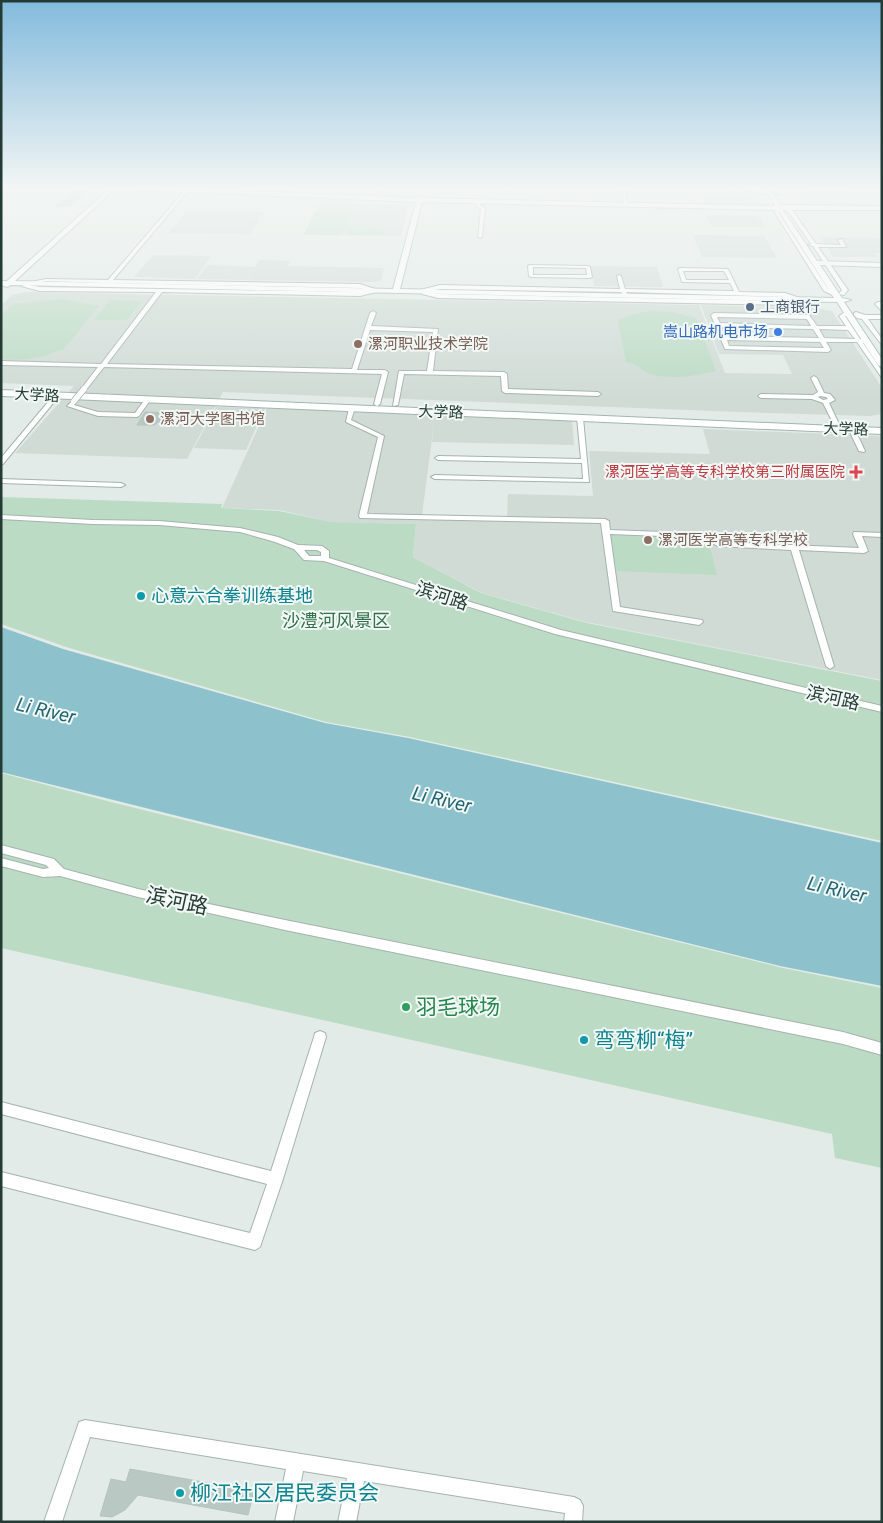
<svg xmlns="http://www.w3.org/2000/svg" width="883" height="1523" font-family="Roboto,'Noto Sans SC',sans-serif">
  <rect width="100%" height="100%" fill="#e2ebe7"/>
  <path fill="#d0dbd6" d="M701,194H755L762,204H706Z
    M320,202L365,204L409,205L401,236L303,235Z
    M187,211L264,212L250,234L169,233Z
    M706,215L758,216L765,227H712Z
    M693,235L764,236L777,258L702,257Z
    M820,237L881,238L882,253H874L877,257H833Z
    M153,255L211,256L195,279L134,277Z
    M259,260L290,261L288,266L384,268L381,280L375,282L248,280L251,273L247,280L197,279L207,265L255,267Z
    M591,266L657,267L663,287L594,286Z
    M26,292L699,305L725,373L792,374L783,355L719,354L701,305L813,308L832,311L862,357L882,388V414L870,416L740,412L223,392L187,459L15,453L74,386L1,383V305L12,295Z
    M216,407L265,408L246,450L194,448Z
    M267,408L435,415L422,515L507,517L508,494L593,496L589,451L710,454L703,429L882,436V680L586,622L482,593L413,557L416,524L332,522L279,510L222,508Z
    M435,415L572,420L574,445L432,442Z"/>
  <path fill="#bcdbc5" d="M315,213H350L341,235L304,234Z
    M350,227L384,228L382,235H347Z
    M62,299L99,306L63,350C56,350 52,354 45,356C31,359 15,361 1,359V315L13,304Z
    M110,300L142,301L127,320H94Z
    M649,311L673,312L696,318L716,371C693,376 673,380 650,374C639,370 638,363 626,362L618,320L629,315Z
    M1,497L222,504L221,508L279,511L332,522L416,524L413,557L481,593L587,623L882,681V841L410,737L326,722L66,647L1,624Z
    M611,535L708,538L717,575L615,571Z
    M1,773L111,802L783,968L882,988V1168L835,1158L832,1134L1,948Z"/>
  <path fill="#8dc2cc" d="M1,627L63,649L325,723L408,738L882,843V986L780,966L1,772Z"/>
  <path fill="#bac8c3" stroke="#b4c4be" d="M73,192H86L70,206H56Z
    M145,412L169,413L163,422H157L155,425H137Z
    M130,1469L254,1491L248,1515L138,1495L125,1510L112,1517L100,1516L111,1479L126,1482Z"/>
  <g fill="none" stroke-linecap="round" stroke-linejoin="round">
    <g stroke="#a5b3ae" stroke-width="2">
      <path id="street" d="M382,186H386L378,197H376Z
        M621,186H625L627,204L624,203Z
        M727,186H731L734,191L764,192L733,193Z
        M186,189L189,190L113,280L360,284L375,289L372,291L360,288L111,283L106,287L103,285L105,283L46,281L29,285L40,287L360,292L373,290L376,292L360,296L162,292L107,364L352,369L370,313L373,311L376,313L371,326L438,329L433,371L504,372L507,374L508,389L598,392L601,394L598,396L505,393L502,391L501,376L404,374L398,405L393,406L399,371H427L433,332L370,330L357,370H385L388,372L380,404L377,406L374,404L382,374L104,367L86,390L84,391L81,389L98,367L1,365V361L101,364L156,292L40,291L21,286L26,285V283L46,279L108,280Z
        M801,189L882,190V192L804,191L806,194L804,195L773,194L801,193L799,190Z
        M479,200L481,201L480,205L485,208L482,237L480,238L478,237L481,209L476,206L477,201Z
        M781,208L792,210L816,244L841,245L838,240L842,239L846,247H818L848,290L844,295L839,294L842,290L813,246L808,245L811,244L789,212L783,209L778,212L828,289L838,294L835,296L824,291L774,211Z
        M530,265L588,266L590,267L592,277L590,278L531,277L529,276L528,266ZM533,267L586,268L587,275H533Z
        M680,268L728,269L739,292L785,293L800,298L797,300L785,297L626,292L627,294L624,296L621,292L440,289L423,292L420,290L440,285L620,289L617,276L619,275L621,276L625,289L734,291L730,283L682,282L678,269ZM683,271H724L729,280H686Z
        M424,291L438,294L790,301L803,298L806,300L790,305L438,298L422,294Z
        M878,302H882V311L875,304Z
        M845,312L850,313L845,316L860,339L869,341L863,343L882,371V378L857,342H826L831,350L828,352L725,349L711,315L714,313L809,315L817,326H846L839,316ZM717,317L807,319L811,326L720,323ZM721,327L813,329L819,338L725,336ZM819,329L848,330L855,339L824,338ZM727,340L820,342L824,348L729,346Z
        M856,312L865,315H882V319H868L882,339V345L862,319L857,318L854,315V313Z
        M814,376L817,378L824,393L830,394L835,400L829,403L839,424L838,425H834L823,403L812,399L761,398L758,396L761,394L813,395L818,392L811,378ZM820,396L826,397L828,399L823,400L818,397Z
        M54,395L59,396L3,464L1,465V458Z
        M146,398L151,399L139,416L137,417L98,416L67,406L74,399L77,401L74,405L98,412L135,413Z
        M352,406L355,408L351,420L384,436L367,514L605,519L609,521L610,530L716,534L720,536L721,542L859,548L853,534L854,532L882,533V537L862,536L868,551L864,553L799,550L834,666L830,669L826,666L791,550L718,546L714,544L713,538L610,534L620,607L702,620L703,622L699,625L613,611L601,523L360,518L359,516L378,437L346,422L349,408Z
        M580,416L583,418L589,482L435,479L431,477L435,475L583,479L582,463L438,460L435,458L438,456L581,459L577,418Z
        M850,429L855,430L865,451L864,452L859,451L849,430Z
        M1,479L121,483L125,485L121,487L1,483Z
        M1,515L93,520L159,521L240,528L278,537L298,545L322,546L329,551V558L561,630L882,706V712L555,634L324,561L304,560L294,549L272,541L240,532L159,525L93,524L1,519ZM304,550H317L321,552V556H309Z
        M1,845L54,859L64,869L138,889L285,920L843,1032L882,1043V1055L843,1044L285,930L138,897L60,876L43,877L1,866V858L43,869L49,868L46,865L1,853Z
        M320,1031L325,1033L326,1037L283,1179L260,1247L255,1250L1,1186V1172L250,1233L267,1184L1,1114V1102L271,1171L314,1037L315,1033Z
        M85,1420L574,1497L580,1500L583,1506L582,1522H564L565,1513L364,1481L356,1522H338L347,1478L303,1471L293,1522H275L286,1469L90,1437L62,1522H44L77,1428L79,1422Z"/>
    </g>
    <g stroke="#a1b6af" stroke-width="2">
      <path id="secondary" d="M9,186H124L417,198L420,196L423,198L773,206L775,205L768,194L754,192L750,186H756L758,190L765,191L762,186H768L780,205L882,206V210H783L817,261L882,263V267L820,265L842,298L851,300L844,302L882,359V367L878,365L837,302L11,285L7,287L1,285V281H7L109,189L12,188ZM115,189L416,202L393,289L15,281ZM422,202L778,210L834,298L400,289Z
        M1,390L882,428V434L1,396Z"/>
    </g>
    <use href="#street" fill="#fff" fill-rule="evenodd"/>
    <use href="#secondary" fill="#fff" fill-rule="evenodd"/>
    <g stroke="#a5b3ae" stroke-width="7" stroke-linecap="butt">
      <path id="street-bridge" d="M74,401L84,389"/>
    </g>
    <use href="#street-bridge" stroke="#fff" stroke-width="5.5"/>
  </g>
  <linearGradient id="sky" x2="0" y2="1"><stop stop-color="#83badd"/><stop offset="0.47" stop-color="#f2f6f4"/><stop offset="1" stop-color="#f2f6f4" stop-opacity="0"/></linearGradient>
  <rect width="883" height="399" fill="url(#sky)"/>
  <circle fill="#5c6f8a" stroke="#f2f8f5" stroke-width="2" cx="750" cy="307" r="5"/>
  <circle fill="#3f7fe0" stroke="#f2f8f5" stroke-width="2" cx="778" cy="332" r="5"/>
  <g fill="#8d6e63" stroke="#f2f8f5" stroke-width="2">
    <circle cx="358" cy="344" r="5"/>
    <circle cx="150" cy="419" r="5"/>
    <circle cx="648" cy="540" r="5"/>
  </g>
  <path fill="#e0444e" stroke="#f2f8f5" stroke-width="2" d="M853.5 464.5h5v5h5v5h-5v5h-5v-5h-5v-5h5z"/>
  <g fill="#0f9aa8" stroke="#f2f8f5" stroke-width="2">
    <circle cx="141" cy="596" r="5"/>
    <circle cx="584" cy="1040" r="5"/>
    <circle cx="180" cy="1493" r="5"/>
  </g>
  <circle fill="#2e9e5b" stroke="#f2f8f5" stroke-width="2" cx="406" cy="1007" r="5"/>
  <g text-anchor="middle" stroke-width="4" stroke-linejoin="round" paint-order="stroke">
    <g font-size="15" fill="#4e5e75" stroke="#f2f8f5" text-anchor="start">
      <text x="760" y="312">工商银行</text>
    </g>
    <g font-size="15" fill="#366cbe" stroke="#f2f8f5" text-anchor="end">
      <text x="768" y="337">嵩山路机电市场</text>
    </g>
    <g font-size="15" fill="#785e54" stroke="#f2f8f5" text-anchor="start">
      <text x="368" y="349">漯河职业技术学院</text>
      <text x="160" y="424">漯河大学图书馆</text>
      <text x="658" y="545">漯河医学高等专科学校</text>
    </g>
    <g font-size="15" fill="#233b34" stroke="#f2f8f5">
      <text transform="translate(37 395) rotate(3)" y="5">大学路</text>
      <text transform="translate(441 412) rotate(2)" y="5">大学路</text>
      <text transform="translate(846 429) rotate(2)" y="5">大学路</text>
    </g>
    <g font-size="15" fill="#be3a42" stroke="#f2f8f5" text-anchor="end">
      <text x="845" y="477">漯河医学高等专科学校第三附属医院</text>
    </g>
    <g font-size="18" fill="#0d838f" stroke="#f2f8f5" text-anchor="start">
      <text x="151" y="602">心意六合拳训练基地</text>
    </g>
    <g font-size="18" fill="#233b34" stroke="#f2f8f5">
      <text transform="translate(442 596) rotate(18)" y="6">滨河路</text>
      <text transform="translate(833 698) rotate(13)" y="6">滨河路</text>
    </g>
    <g font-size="18" fill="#306f49" stroke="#f2f8f5">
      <text x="336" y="627">沙澧河风景区</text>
    </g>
    <g font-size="19" font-style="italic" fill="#216472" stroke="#f2f8f5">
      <text transform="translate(46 710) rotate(13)" y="7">Li River</text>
      <text transform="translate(442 799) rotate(13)" y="7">Li River</text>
      <text transform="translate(837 889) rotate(13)" y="7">Li River</text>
    </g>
    <g font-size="21" fill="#233b34" stroke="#f2f8f5">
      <text transform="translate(177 901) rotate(12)" y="7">滨河路</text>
    </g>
    <g font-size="21" fill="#27864d" stroke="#f2f8f5" text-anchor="start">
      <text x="416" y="1014">羽毛球场</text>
    </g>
    <g font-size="21" fill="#0d838f" stroke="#f2f8f5" text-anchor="start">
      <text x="594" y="1047">弯弯柳“梅”</text>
      <text x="190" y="1500">柳江社区居民委员会</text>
    </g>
  </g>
  <rect width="883" height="1523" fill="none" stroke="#233b34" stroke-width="5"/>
</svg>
